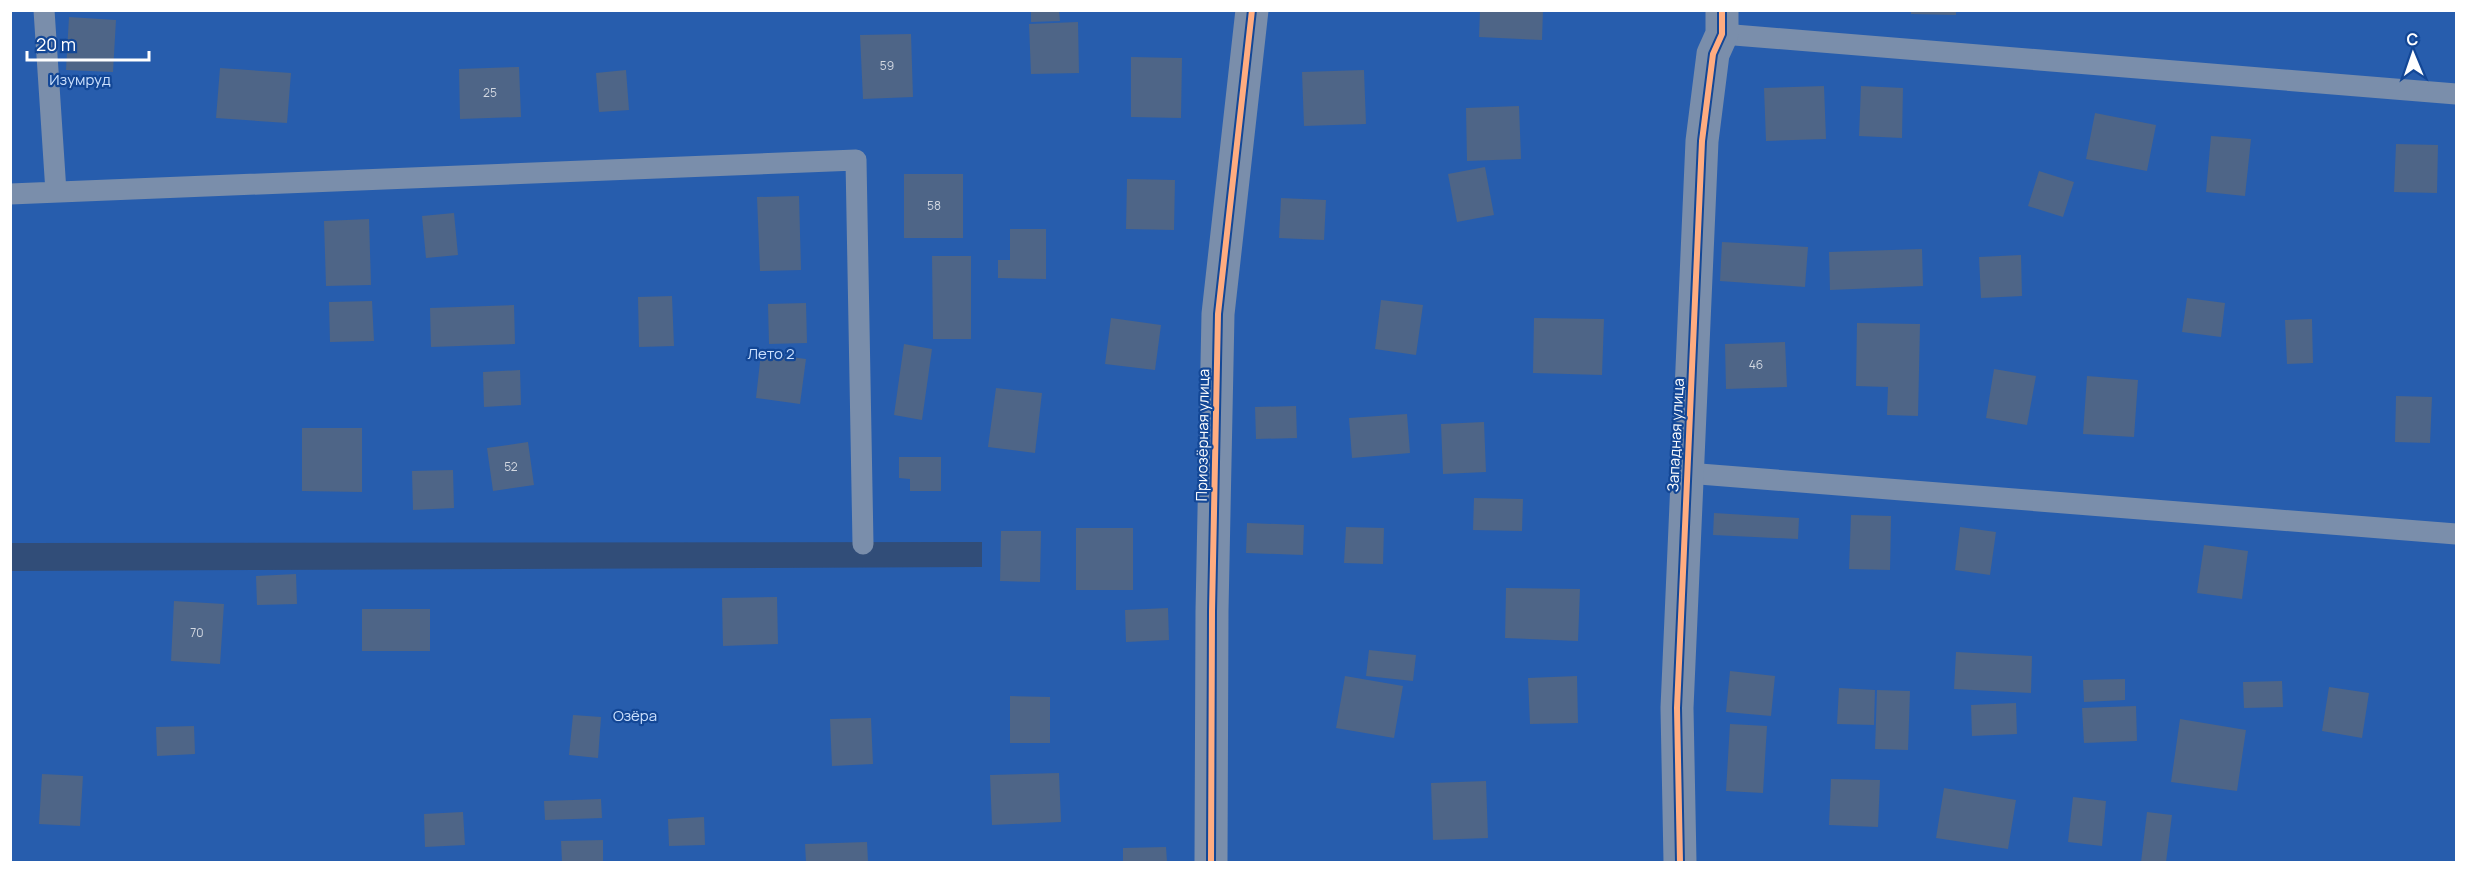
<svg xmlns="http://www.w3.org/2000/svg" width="2467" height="873" font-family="Manrope,sans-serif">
  <rect width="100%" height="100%" fill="#314d78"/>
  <path fill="#275dad" d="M11,11H2456V862H11L10,571L982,567V542L11,543Z"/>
  <path fill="#4e6587" d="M1031,10H1059L1060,21L1031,22Z
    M1480,10H1543L1542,40L1479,37Z
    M1911,10H1956V15L1911,14Z
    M69,17L116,20L113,72L66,70Z
    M1078,22L1079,73L1031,74L1029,24Z
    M911,34L913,97L863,99L860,35Z
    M1131,57L1182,58L1181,118L1131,117Z
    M519,67L521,117L460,119L459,69Z
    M220,68L291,73L287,123L216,118Z
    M626,70L629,110L599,112L596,73Z
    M1364,70L1366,124L1304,126L1302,72Z
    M1824,86L1826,139L1766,141L1764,88Z
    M1861,86L1903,88L1902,138L1859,136Z
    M1519,106L1521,159L1467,161L1466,108Z
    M2095,113L2156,125L2147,171L2086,159Z
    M2211,136L2251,139L2245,196L2206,192Z
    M2396,144L2438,145L2437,193L2394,192Z
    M1485,167L1494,215L1457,222L1448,174Z
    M2039,171L2074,182L2063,217L2028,206Z
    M904,174H963V238H904Z
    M1127,179L1175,180L1174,230L1126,229Z
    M799,196L801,270L760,271L757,197Z
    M1281,198L1326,200L1324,240L1279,238Z
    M454,213L458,255L426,258L422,216Z
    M369,219L371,285L326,286L324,221Z
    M1010,229H1046V279L998,278V260H1010Z
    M1722,242L1808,247L1805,287L1720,281Z
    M1922,249L1923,286L1830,290L1829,252Z
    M2021,255L2022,296L1981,298L1979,257Z
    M932,256H971V339H933Z
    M672,296L674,346L639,347L638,297Z
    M2187,298L2225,303L2221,337L2182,332Z
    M1381,300L1423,305L1416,355L1375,349Z
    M372,301L374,341L330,342L329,302Z
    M806,303L807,343L769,344L768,304Z
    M514,305L515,344L431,347L430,308Z
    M1111,318L1161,325L1155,370L1105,364Z
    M1534,318L1604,319L1602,375L1533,373Z
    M2312,319L2313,363L2287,364L2285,320Z
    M1857,323L1920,324L1918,416L1887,415L1888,387L1856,386Z
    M1785,342L1787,387L1726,389L1725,344Z
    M904,344L932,349L922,420L894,415Z
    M761,353L806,359L800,404L756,398Z
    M1994,369L2036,376L2027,425L1986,418Z
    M520,370L521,405L484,407L483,372Z
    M2087,376L2138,380L2134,437L2083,434Z
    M996,388L1042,393L1035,453L988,447Z
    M2396,396L2432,397L2430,443L2395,442Z
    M1296,406L1297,438L1256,439L1255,407Z
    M1407,414L1410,453L1352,458L1349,418Z
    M1484,422L1486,472L1443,474L1441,424Z
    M302,428H362V492L302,491Z
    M528,442L534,485L493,491L487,448Z
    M899,457H941V491H910V479L899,478Z
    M453,470L454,508L413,510L412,471Z
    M1474,498L1523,499L1522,531L1473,530Z
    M1714,513L1799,518L1798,539L1713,535Z
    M1851,515L1891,516L1890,570L1849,569Z
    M1247,523L1304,525L1303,555L1246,553Z
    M1346,527L1384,528L1383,564L1344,563Z
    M1960,527L1996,532L1990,575L1955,570Z
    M1076,528H1133V590H1076Z
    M1001,531H1041L1040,582L1000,581Z
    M2204,545L2248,551L2242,599L2197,593Z
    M296,574L297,604L257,605L256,576Z
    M1506,588L1580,589L1578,641L1505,638Z
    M777,597L778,644L723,646L722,598Z
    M174,601L224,604L220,664L171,661Z
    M1168,608L1169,640L1126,642L1125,610Z
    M362,609H430V651H362Z
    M1369,650L1416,655L1413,681L1366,676Z
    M1956,652L2032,656L2031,693L1954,689Z
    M1730,671L1775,676L1771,716L1726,712Z
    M1345,676L1403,686L1394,738L1336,728Z
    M1577,676L1578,723L1530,724L1528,678Z
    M2125,679V700L2084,702L2083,680Z
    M2282,681L2283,707L2244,708L2243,682Z
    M2329,687L2369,693L2362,738L2322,731Z
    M1839,688L1875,690L1874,725L1837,724Z
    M1877,690L1910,691L1908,750L1875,749Z
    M1010,696L1050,697V743H1010Z
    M2016,703L2017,734L1972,736L1971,705Z
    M2136,706L2137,741L2084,743L2082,708Z
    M573,715L601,717L598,758L569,755Z
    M871,718L873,764L832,766L830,719Z
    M2180,719L2246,730L2237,791L2171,782Z
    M1730,724L1767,726L1763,793L1726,791Z
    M194,726L195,754L157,756L156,727Z
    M1059,773L1061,822L992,825L990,775Z
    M42,774L83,776L80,826L39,824Z
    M1831,779L1880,780L1878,827L1829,825Z
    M1486,781L1488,838L1433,840L1431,783Z
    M1944,788L2016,800L2008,849L1936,838Z
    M2073,797L2106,801L2102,846L2068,842Z
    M601,799L602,818L545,820L544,801Z
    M463,812L465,845L425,847L424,814Z
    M2147,812L2172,815L2166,862H2141Z
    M704,817L705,845L669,846L668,819Z
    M603,840V862H562L561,841Z
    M867,842L868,862H806L805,844Z
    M1166,847L1167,862H1123V848Z"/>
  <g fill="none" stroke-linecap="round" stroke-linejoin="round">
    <path stroke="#7a8eab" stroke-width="21" d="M44,10L56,192
      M1722,34L2456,94
      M10,194L856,160L863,544
      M1687,473L2456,534"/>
    <path stroke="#7a8eab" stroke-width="33" d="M1211,862L1212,611L1218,314L1252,10
      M1680,862L1677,708L1702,141L1713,54L1722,34V10"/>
    <g stroke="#134796" stroke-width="10">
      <path id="cycleway" d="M1211,862L1212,611L1218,314L1252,10
        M1680,862L1677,708L1702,141L1713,54L1722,34V10"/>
    </g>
    <use href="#cycleway" stroke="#ffac80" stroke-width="6"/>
  </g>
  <g text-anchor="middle" stroke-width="4.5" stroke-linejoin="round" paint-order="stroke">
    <g font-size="12" fill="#d3d8e1">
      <text x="887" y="70">59</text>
      <text x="490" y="97">25</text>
      <text x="934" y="210">58</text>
      <text x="1756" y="369">46</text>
      <text x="511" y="471">52</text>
      <text x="197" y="637">70</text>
    </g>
    <g font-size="15" fill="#cbe0fd" stroke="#134796">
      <text x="80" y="85">Изумруд</text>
      <text x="771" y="359">Лето 2</text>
      <text x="635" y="721">Озёра</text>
    </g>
    <g font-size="15" fill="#fff" stroke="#134796">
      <text transform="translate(1203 435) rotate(-89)" y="5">Приозёрная улица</text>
      <text transform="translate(1676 435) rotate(-87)" y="5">Западная улица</text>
    </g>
  </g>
  <rect width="2467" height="873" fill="none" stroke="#ffffff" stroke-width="24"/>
  <g transform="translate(2413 54) rotate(358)" stroke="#134796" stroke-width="4.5" paint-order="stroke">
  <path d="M0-4.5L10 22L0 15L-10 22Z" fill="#ffffff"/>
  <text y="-9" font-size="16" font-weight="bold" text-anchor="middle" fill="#ffffff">С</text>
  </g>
  <path d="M27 51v9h122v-9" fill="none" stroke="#ffffff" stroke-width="3"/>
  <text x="36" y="51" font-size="18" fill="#ffffff" stroke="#134796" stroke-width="4.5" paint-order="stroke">20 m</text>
</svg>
